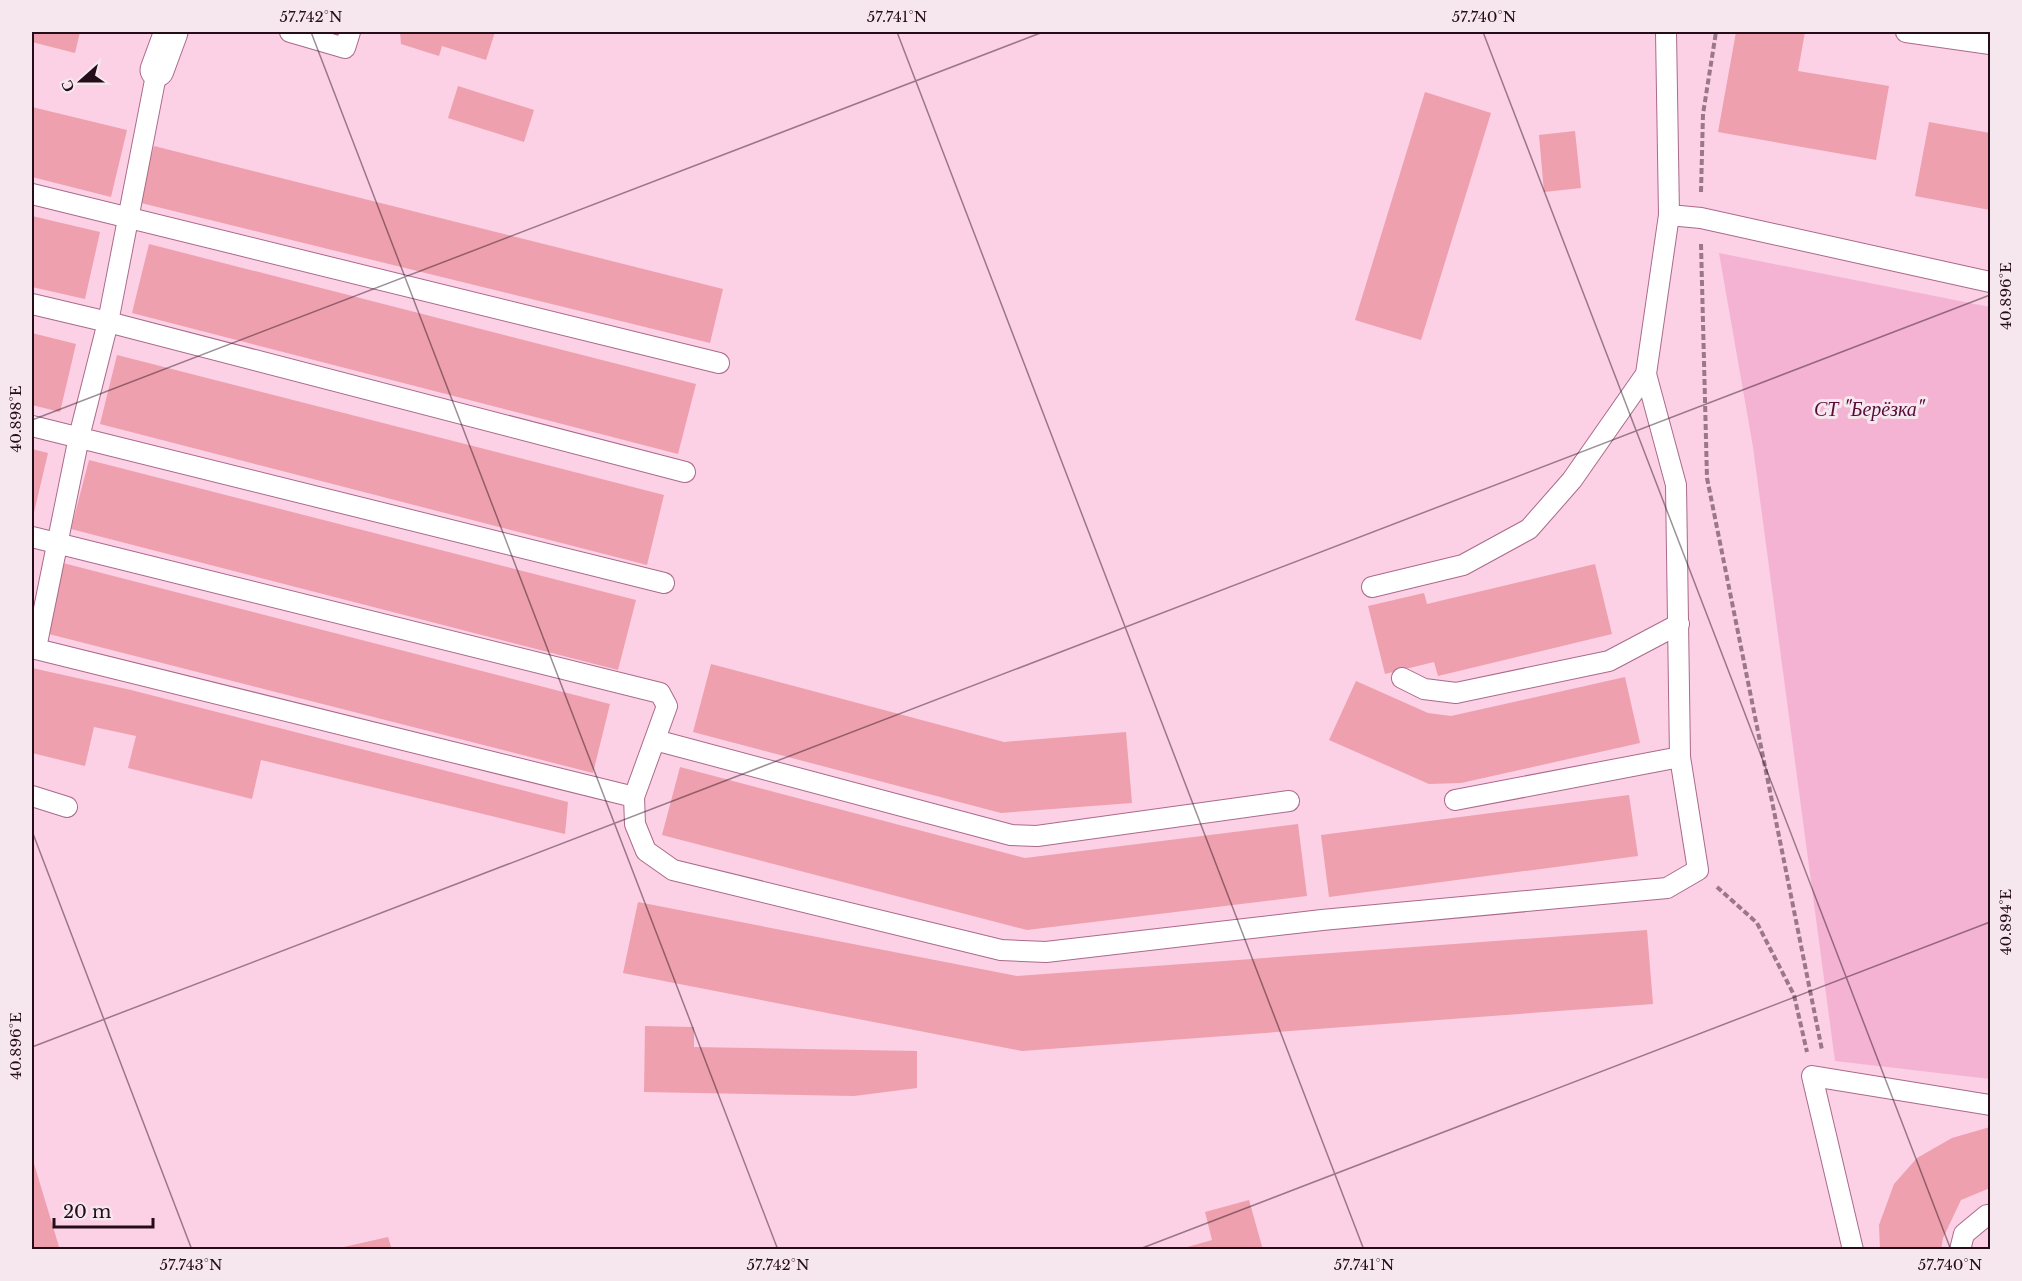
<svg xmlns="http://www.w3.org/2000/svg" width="2022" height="1281" font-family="'Libre Baskerville',serif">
  <rect width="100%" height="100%" fill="#fcd0e5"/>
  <path fill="#f4b3d3" d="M1719,253L1990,307V1079L1835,1061L1753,447Z"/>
  <path fill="#eea0ae" d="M32,32H80L75,53L32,42Z
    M400,32H495L486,60L442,46L439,56L401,44Z
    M1736,32H1805L1798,71L1889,86L1876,160L1718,132Z
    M458,86L534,110L524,142L448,118Z
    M1425,92L1491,113L1421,340L1355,320Z
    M32,107L127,130L111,197L32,177Z
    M1929,122L1990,133V210L1915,196Z
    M1575,131L1581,188L1544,192L1539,135Z
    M154,146L723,289L710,343L137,202Z
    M32,216L100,232L85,299L32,287Z
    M149,244L696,384L678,454L132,313Z
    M32,333L76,344L60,412L32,405Z
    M117,355L664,495L647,565L100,424Z
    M32,449L48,453L32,521Z
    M89,460L636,600L618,670L71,529Z
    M63,563L610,704L593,773L45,633Z
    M1595,564L1612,634L1438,676L1434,662L1385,674L1368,606L1424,593L1427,604Z
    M711,664L1004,742L1126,732L1132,803L1001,813L693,732Z
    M32,668L131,690L568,802L565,834L261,760L252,799L128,768L136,736L94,727L85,766L32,753Z
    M1625,677L1640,743L1461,783L1429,784L1329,740L1356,681L1428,713L1451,716Z
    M680,767L1025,858L1298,824L1307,896L1027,930L662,835Z
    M1629,795L1638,856L1329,897L1321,835Z
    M638,902L1017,976L1647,930L1653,1004L1022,1051L623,973Z
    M645,1026L694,1027V1047L917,1051V1088L854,1096L644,1092Z
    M1990,1127V1188L1961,1200L1943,1238L1941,1250H1880L1879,1225L1894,1184L1917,1158L1952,1138Z
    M32,1157L60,1250H32Z
    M1249,1200L1263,1250H1177L1212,1240L1205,1212Z
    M388,1237L392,1250H335V1249Z"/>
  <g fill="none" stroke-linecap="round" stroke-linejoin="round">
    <g stroke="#aa6a8b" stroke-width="22">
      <path id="lane" d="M290,32L345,48L350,32
        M1906,32L1990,44
        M32,194L719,363
        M1669,215L1701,218L1990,282
        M32,304L108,322L685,472
        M32,426L664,583
        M32,537L660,693L667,706L634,797L635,824L646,851L673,870L1001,950L1046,952L1322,920L1667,888L1698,870L1680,757L1676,485L1646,374L1669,215L1666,32
        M1372,587L1463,565L1529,529L1572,480L1646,374
        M32,648L634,797
        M36,648L79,437L108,322L157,70
        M1402,678L1424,689L1456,693L1609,661L1679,624
        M655,740L1011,835L1037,836L1289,801
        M32,796L67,807
        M1455,800L1680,757
        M1853,1250L1812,1076L1990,1105
        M1960,1250L1964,1234L1987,1215H1990"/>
    </g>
    <g stroke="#aa6a8b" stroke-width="35">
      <path id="street" d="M157,70L171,32"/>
    </g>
    <path stroke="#9b7889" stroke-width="4" stroke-dasharray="6 3" stroke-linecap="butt" d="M1701,192L1703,114L1716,32
      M1701,244L1707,478L1822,1050
      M1717,887L1757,923L1794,995L1807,1052"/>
    <use href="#lane" stroke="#fff" stroke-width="20"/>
    <use href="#street" stroke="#fff" stroke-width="33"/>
  </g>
  <path fill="none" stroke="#240c19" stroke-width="1.5" stroke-opacity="0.45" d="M311,32L778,1250M897,32L1364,1250M1483,32L1951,1250M32,420L1043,32M32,831L192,1250M32,1047L1990,295M1137,1250L1990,922"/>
  <g text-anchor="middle" stroke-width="6" stroke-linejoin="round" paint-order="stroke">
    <g font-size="20" font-style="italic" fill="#570d3b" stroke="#f6e7ee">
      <text x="1869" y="416">СТ "Берёзка"</text>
    </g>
  </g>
  <rect width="2022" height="1281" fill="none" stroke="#f6e7ee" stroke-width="66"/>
  <g transform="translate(81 81) rotate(249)" stroke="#f6e7ee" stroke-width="4.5" paint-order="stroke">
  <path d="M0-4.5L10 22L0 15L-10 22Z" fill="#240c19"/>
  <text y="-9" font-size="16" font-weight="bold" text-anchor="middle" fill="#240c19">С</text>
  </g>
  <path d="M54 1218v9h99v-9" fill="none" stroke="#240c19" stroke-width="3"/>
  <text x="63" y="1218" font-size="18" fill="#240c19" stroke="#f6e7ee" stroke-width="4.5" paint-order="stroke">20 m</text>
  <rect x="33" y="33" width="1956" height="1215" fill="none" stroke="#240c19" stroke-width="2"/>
  <g font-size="15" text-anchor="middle" fill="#240c19">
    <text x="311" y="22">57.742°N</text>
    <text x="897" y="22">57.741°N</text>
    <text x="1484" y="22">57.740°N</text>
    <text transform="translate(2006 296) rotate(-90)" y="5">40.896°E</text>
    <text transform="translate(16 419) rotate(-90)" y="5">40.898°E</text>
    <text transform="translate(2006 922) rotate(-90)" y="5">40.894°E</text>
    <text transform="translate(16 1046) rotate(-90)" y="5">40.896°E</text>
    <text x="191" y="1270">57.743°N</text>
    <text x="778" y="1270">57.742°N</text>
    <text x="1364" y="1270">57.741°N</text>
    <text x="1950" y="1270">57.740°N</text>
  </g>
</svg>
